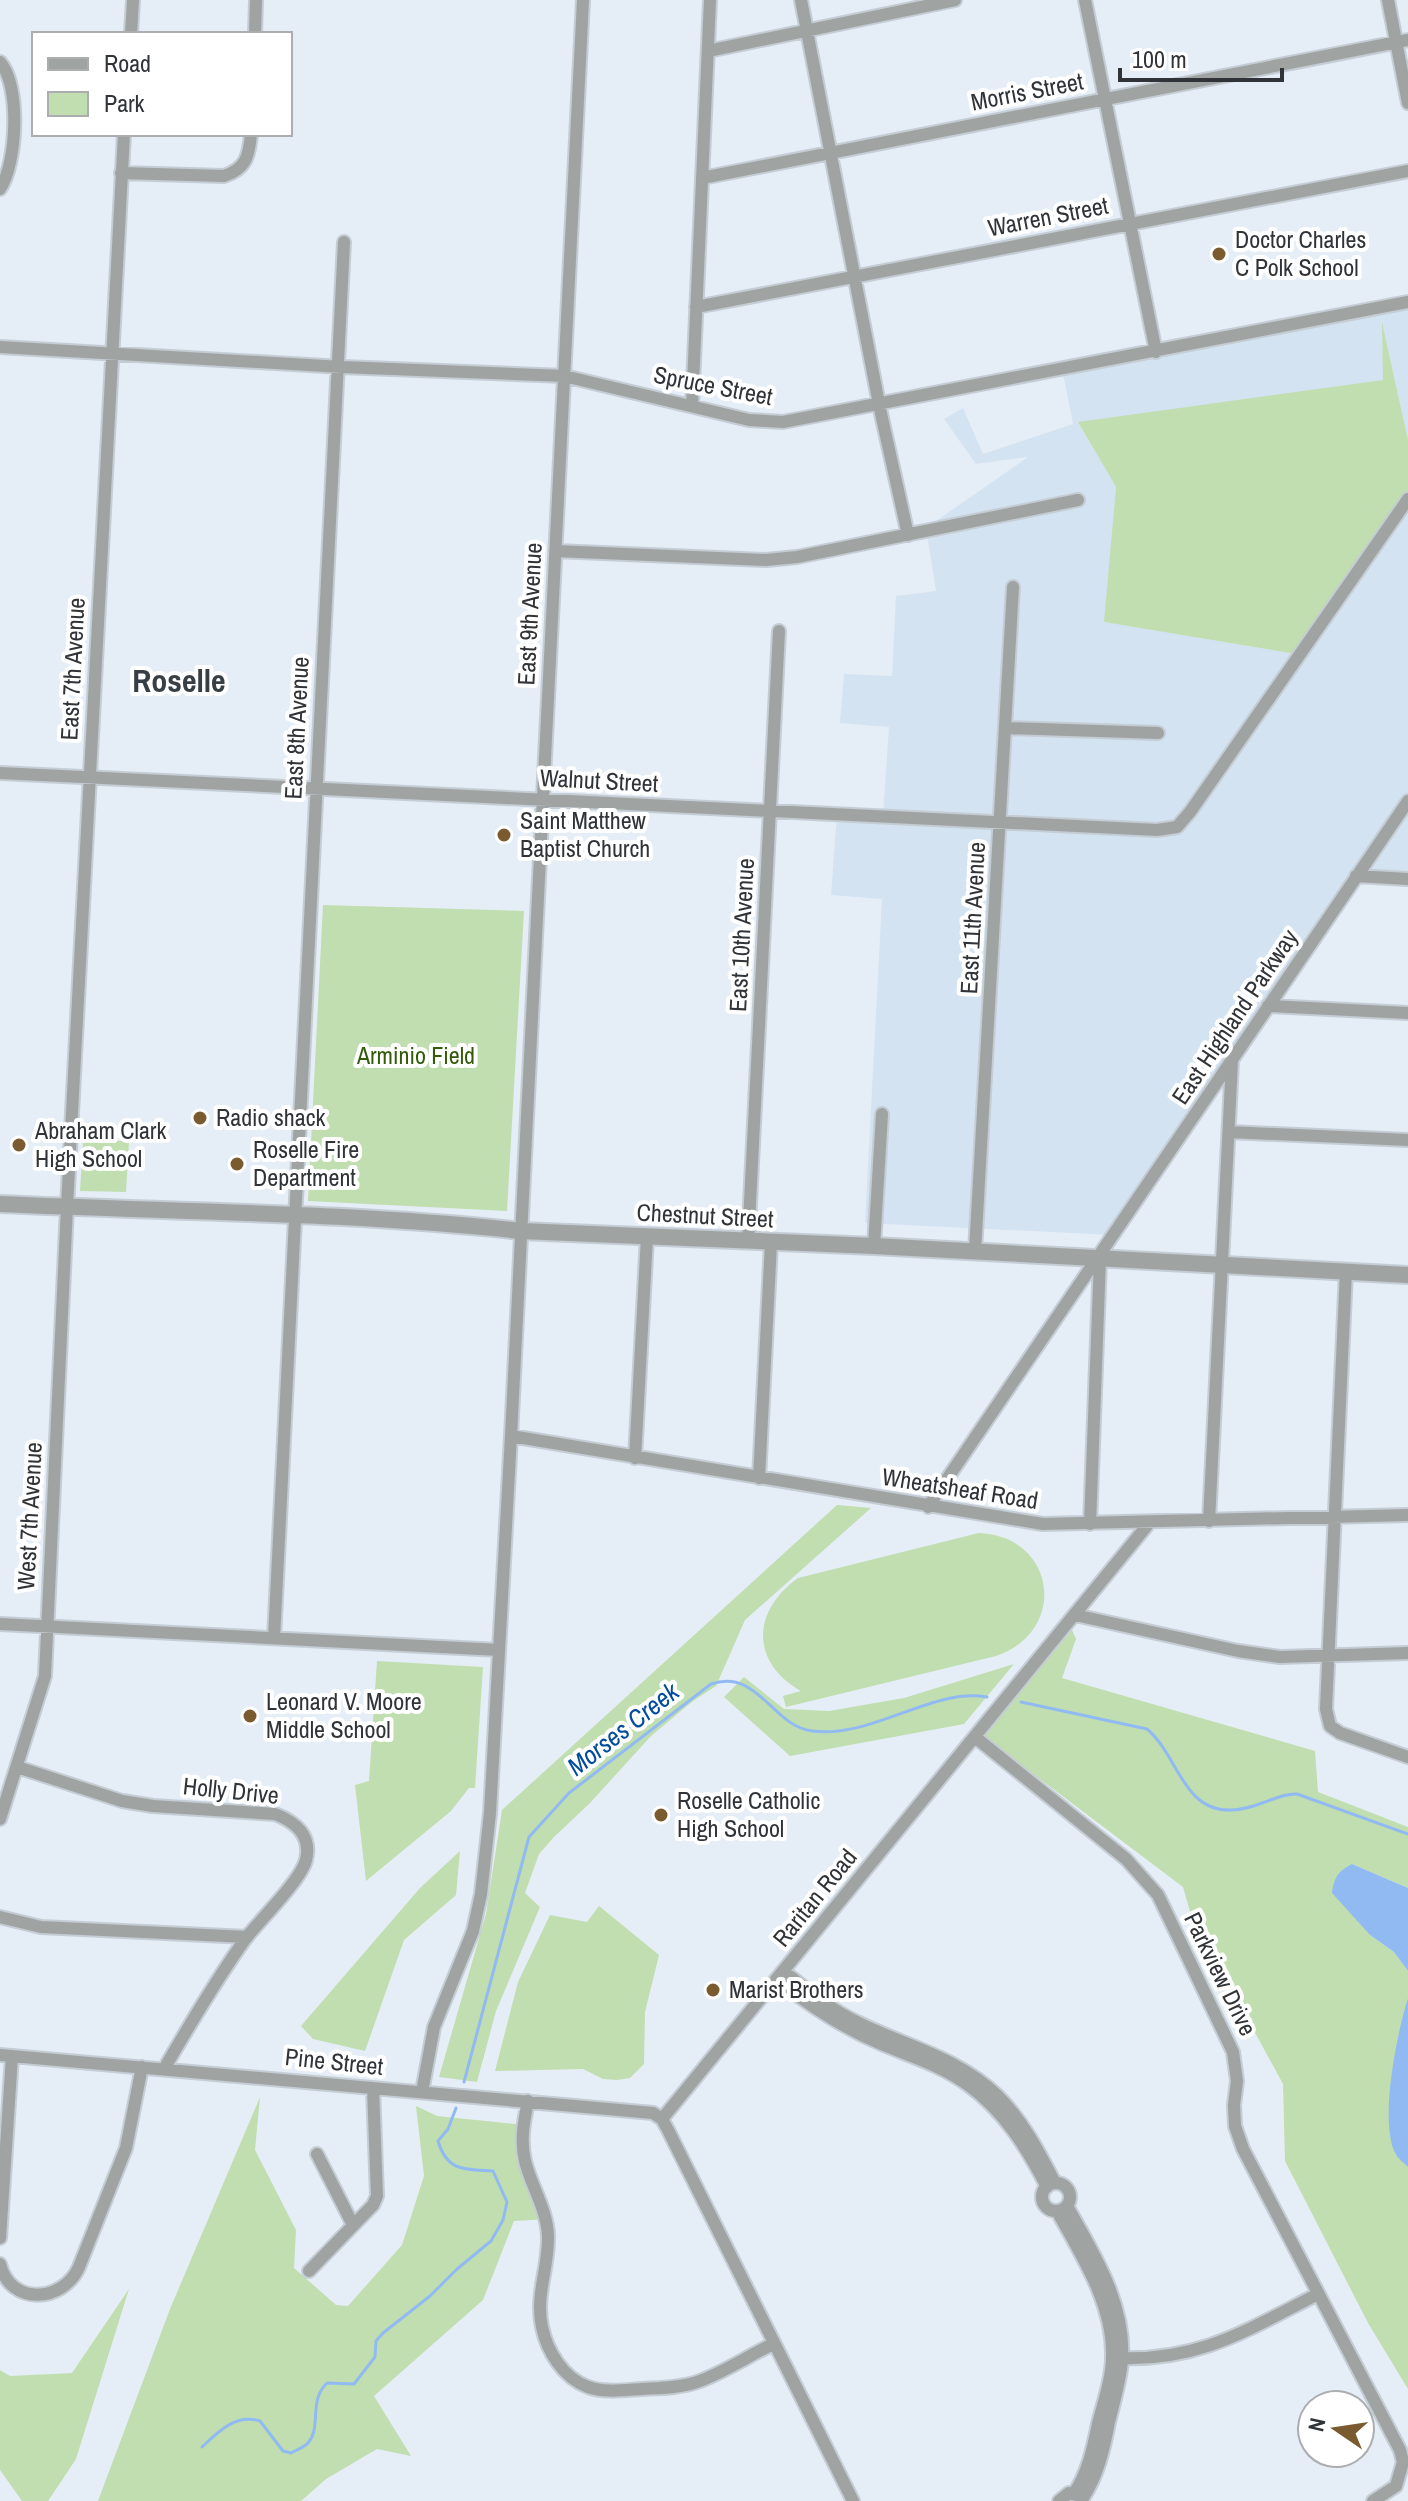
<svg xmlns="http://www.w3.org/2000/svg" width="1408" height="2501" font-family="'Archivo Narrow',sans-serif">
  <rect width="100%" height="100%" fill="#e5eef7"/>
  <path fill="#d4e3f2" d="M1408,297V440L1383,327V380L1081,427L1116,487L1105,622L1296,654L1408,495V875L1360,872L1111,1235L865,1223L882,899L831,895L837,813L883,815L889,727L840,723L844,674L892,676L896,596L936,591L926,528L1028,457L976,464L944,419L963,408L983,454L1073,424L1062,368L1378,301Z"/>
  <path fill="#c0deaf" d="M1382,322L1408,440V495L1296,654L1104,622L1116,487L1078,422L1383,380Z
    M323,905L524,911L507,1211L308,1201Z
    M83,1140L129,1141L126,1192L80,1191Z
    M837,1505L871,1508L745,1620L716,1686L693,1701L651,1736L590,1803L554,1837L539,1854L525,1893L540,1907L496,2011L477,2082L439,2077L486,1914L502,1810Z
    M979,1533C1056,1536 1069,1631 996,1656L786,1707L783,1696L801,1691C750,1662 752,1611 798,1578Z
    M1072,1630L1076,1639L1062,1678L1315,1751L1318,1792L1408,1827V1888L1352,1864L1370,1935L1394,1952L1408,1971V1998L1391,2080L1395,2154L1408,2167V2389L1368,2323L1285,2161L1283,2084L1191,1915L1183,1887L983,1736Z
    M377,1661L483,1667L475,1788H469L451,1811L366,1881L355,1785L369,1781Z
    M1014,1664L964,1724L790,1756L724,1697L744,1677L784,1709L829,1711L904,1698Z
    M460,1851L456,1895L404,1940L365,2051L313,2039L301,2026L420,1888Z
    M599,1906L659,1955L645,2012L644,2064L630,2078L617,2080L603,2079L583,2069L495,2071L518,1982L550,1915L587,1922Z
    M260,2097L255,2150L296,2230L294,2268L336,2305L348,2306L402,2245L424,2176L416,2106L437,2116L526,2125L523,2149L548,2219L514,2221L483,2300L374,2396L411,2456L377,2449L326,2479L301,2501H98L170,2309Z
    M129,2289L76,2459L48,2501H22L0,2470V2370L10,2376L72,2373Z"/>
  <path fill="#91baf3" d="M1352,1864L1408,1888V1971L1394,1952L1370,1935L1332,1893C1334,1878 1338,1871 1352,1864Z
    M1408,1998V2167C1404,2163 1397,2158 1395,2153C1379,2120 1397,2033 1408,1998Z"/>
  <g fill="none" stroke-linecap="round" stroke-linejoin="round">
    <path stroke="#91baf3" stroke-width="3" d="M1021,1702L1147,1729C1178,1755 1183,1812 1231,1810C1255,1810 1278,1793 1297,1794L1408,1834
      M464,2082L529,1837L569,1793L711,1684C758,1668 772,1726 812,1731C872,1739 933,1687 987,1697
      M202,2447C218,2432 236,2413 260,2421L283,2451L291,2453C296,2450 305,2447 308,2443C322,2427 308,2401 327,2383L354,2384L375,2357L376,2341L383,2333L430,2296L457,2269L491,2241L503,2220L507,2202L493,2171C465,2169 447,2172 438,2141L448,2129L456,2108"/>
    <g stroke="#c4ccd4" stroke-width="16">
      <path id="minor" d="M801,0L880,409L908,535
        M1085,0L1156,352
        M1388,0L1408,103
        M131,34L133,0
        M255,34L256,0
        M708,51L955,0
        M0,62C21,85 17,164 0,189
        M121,173L224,176C246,169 249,156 251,134
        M702,178L1408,40
        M696,307L1408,171
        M0,347L342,367L564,376L749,420L783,422L1408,302
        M692,406L710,0
        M556,551L766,560L797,557L1078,500
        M1005,728L1158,733
        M0,773L1157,830L1177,827L1190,812L1408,499
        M1356,876L1408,879
        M1268,1006L1408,1013
        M1229,1132L1408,1140
        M748,1242L779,631
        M874,1246L882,1114
        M975,1251L1013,587
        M1346,1271L1326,1709L1330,1726L1340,1733L1408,1757
        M511,1436L1043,1524L1408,1515
        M635,1458L647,1237
        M759,1478L771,1243
        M928,1507L1408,801
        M1209,1521L1232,1061
        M1090,1524L1100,1259
        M1075,1615L1238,1651L1280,1657L1408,1653
        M0,1624L499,1650
        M274,1638L344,242
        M975,1737L1126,1859L1158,1895L1233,2052L1237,2081L1234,2105L1235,2126L1243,2149L1400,2450L1403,2462L1396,2486L1373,2501
        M17,1767L122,1801L153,1806L275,1814C296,1822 312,1836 306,1860C301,1880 261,1919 246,1938C216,1980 190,2024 164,2069
        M0,1819L45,1676L67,1207L124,134
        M0,1917L41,1927L247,1937
        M780,1975L791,1977C812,1994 833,2011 857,2022C905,2046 958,2057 998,2096C1023,2121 1039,2152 1055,2183
        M780,1975L784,1985C813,2008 844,2028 879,2043C909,2056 941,2065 968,2085C1004,2111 1027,2148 1047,2187
        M0,2055L653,2113L662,2119L668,2130L853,2501
        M422,2092L434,2027L473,1931L481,1894L490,1813L511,1436L583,0
        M528,2101C524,2121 520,2140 525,2161C531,2186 547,2209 548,2236C549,2267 535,2295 542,2327C547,2351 563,2378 588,2387C604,2393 625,2390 642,2389C660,2388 679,2388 697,2382C723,2373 748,2356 773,2344
        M662,2119L1150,1522
        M317,2154L353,2225
        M1042 2197a14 14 0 1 1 28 0a14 14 0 1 1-28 0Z
        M1067,2206C1094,2254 1126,2304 1122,2361C1120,2382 1114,2402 1109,2422C1104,2449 1098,2475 1083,2498
        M1057,2211C1082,2256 1114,2305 1112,2358C1112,2380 1103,2403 1098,2424C1093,2448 1088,2473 1074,2493
        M0,2238L12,2056
        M0,2264C10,2306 63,2303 79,2267L126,2148L142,2067
        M309,2271L373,2205L377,2196L373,2088
        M1115,2358C1199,2362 1247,2330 1318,2294
        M1059,2501L1069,2493L1080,2496"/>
    </g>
    <g stroke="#c4ccd4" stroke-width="20">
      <path id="tertiary" d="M0,1204C173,1212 348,1212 521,1231L874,1246L1408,1275"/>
    </g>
    <use href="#minor" stroke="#9fa4a2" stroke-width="12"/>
    <use href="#tertiary" stroke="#9fa4a2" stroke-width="16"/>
  </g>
  <g fill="#7a5b30" stroke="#fff" stroke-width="3">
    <circle cx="1219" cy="254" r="8"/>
    <circle cx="504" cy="835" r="8"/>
    <circle cx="200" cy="1118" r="8"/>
    <circle cx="19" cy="1145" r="8"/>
    <circle cx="237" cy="1164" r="8"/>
    <circle cx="250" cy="1716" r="8"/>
    <circle cx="661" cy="1815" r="8"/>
    <circle cx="713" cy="1990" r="8"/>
  </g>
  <g text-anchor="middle" stroke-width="8" stroke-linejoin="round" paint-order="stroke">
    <g font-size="24" fill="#303337" stroke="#fff">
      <text transform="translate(1027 92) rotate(-11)" y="8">Morris Street</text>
      <text transform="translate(1048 217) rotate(-11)" y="8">Warren Street</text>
      <text transform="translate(713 386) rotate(11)" y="8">Spruce Street</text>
      <text transform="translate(530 614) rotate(-87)" y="8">East 9th Avenue</text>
      <text transform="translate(73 669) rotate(-87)" y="8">East 7th Avenue</text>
      <text transform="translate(297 728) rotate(-87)" y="8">East 8th Avenue</text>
      <text transform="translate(599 781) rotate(3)" y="8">Walnut Street</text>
      <text transform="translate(973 918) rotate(-87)" y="8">East 11th Avenue</text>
      <text transform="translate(742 935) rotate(-87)" y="8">East 10th Avenue</text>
      <text transform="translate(1235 1017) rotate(-56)" y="8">East Highland Parkway</text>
      <text transform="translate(705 1216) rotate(3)" y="8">Chestnut Street</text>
      <text transform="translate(960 1489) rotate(9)" y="8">Wheatsheaf Road</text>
      <text transform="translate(30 1516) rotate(-87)" y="8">West 7th Avenue</text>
      <text transform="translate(231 1791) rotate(6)" y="8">Holly Drive</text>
      <text transform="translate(815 1898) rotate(-51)" y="8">Raritan Road</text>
      <text transform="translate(1220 1974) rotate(64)" y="8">Parkview Drive</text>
      <text transform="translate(334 2062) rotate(6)" y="8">Pine Street</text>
    </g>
    <g font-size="24" fill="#303337" stroke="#fff" text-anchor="start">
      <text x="1235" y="248">Doctor Charles<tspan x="1235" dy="28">C Polk School</tspan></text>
      <text x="520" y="829">Saint Matthew<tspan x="520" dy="28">Baptist Church</tspan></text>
      <text x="216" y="1126">Radio shack</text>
      <text x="35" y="1139">Abraham Clark<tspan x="35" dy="28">High School</tspan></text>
      <text x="253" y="1158">Roselle Fire<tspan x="253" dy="28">Department</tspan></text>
      <text x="266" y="1710">Leonard V. Moore<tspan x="266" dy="28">Middle School</tspan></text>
      <text x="677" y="1809">Roselle Catholic<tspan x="677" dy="28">High School</tspan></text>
      <text x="729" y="1998">Marist Brothers</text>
    </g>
    <g font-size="24" fill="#325c09" stroke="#fff">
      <text x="416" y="1064">Arminio Field</text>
    </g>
    <g font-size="26" font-style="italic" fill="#034b9c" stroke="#fff">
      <text transform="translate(623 1729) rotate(-38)" y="9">Morses Creek</text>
    </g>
    <g font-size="32" font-weight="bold" fill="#373f46" stroke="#fff">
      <text x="179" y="692">Roselle</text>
    </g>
  </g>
  <rect x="32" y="32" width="260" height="104" fill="#ffffff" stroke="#acadaf" stroke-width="2"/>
  <rect x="48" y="58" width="40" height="12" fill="#9fa4a2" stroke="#acadaf" stroke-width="2"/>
  <text x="104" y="72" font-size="24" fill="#303337">Road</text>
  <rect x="48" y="92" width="40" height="24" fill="#c0deaf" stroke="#acadaf" stroke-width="2"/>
  <text x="104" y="112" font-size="24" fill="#303337">Park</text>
  <g transform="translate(1336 2429) rotate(283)"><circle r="38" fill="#ffffff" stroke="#acadaf" stroke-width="2"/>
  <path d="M0-6L14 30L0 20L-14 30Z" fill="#7a5b30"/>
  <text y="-12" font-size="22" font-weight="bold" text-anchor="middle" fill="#303337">N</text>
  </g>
  <path d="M1120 68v12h162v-12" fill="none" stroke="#303337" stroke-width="4"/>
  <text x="1132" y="68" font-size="24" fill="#303337" stroke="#ffffff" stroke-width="6" paint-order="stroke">100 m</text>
</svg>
